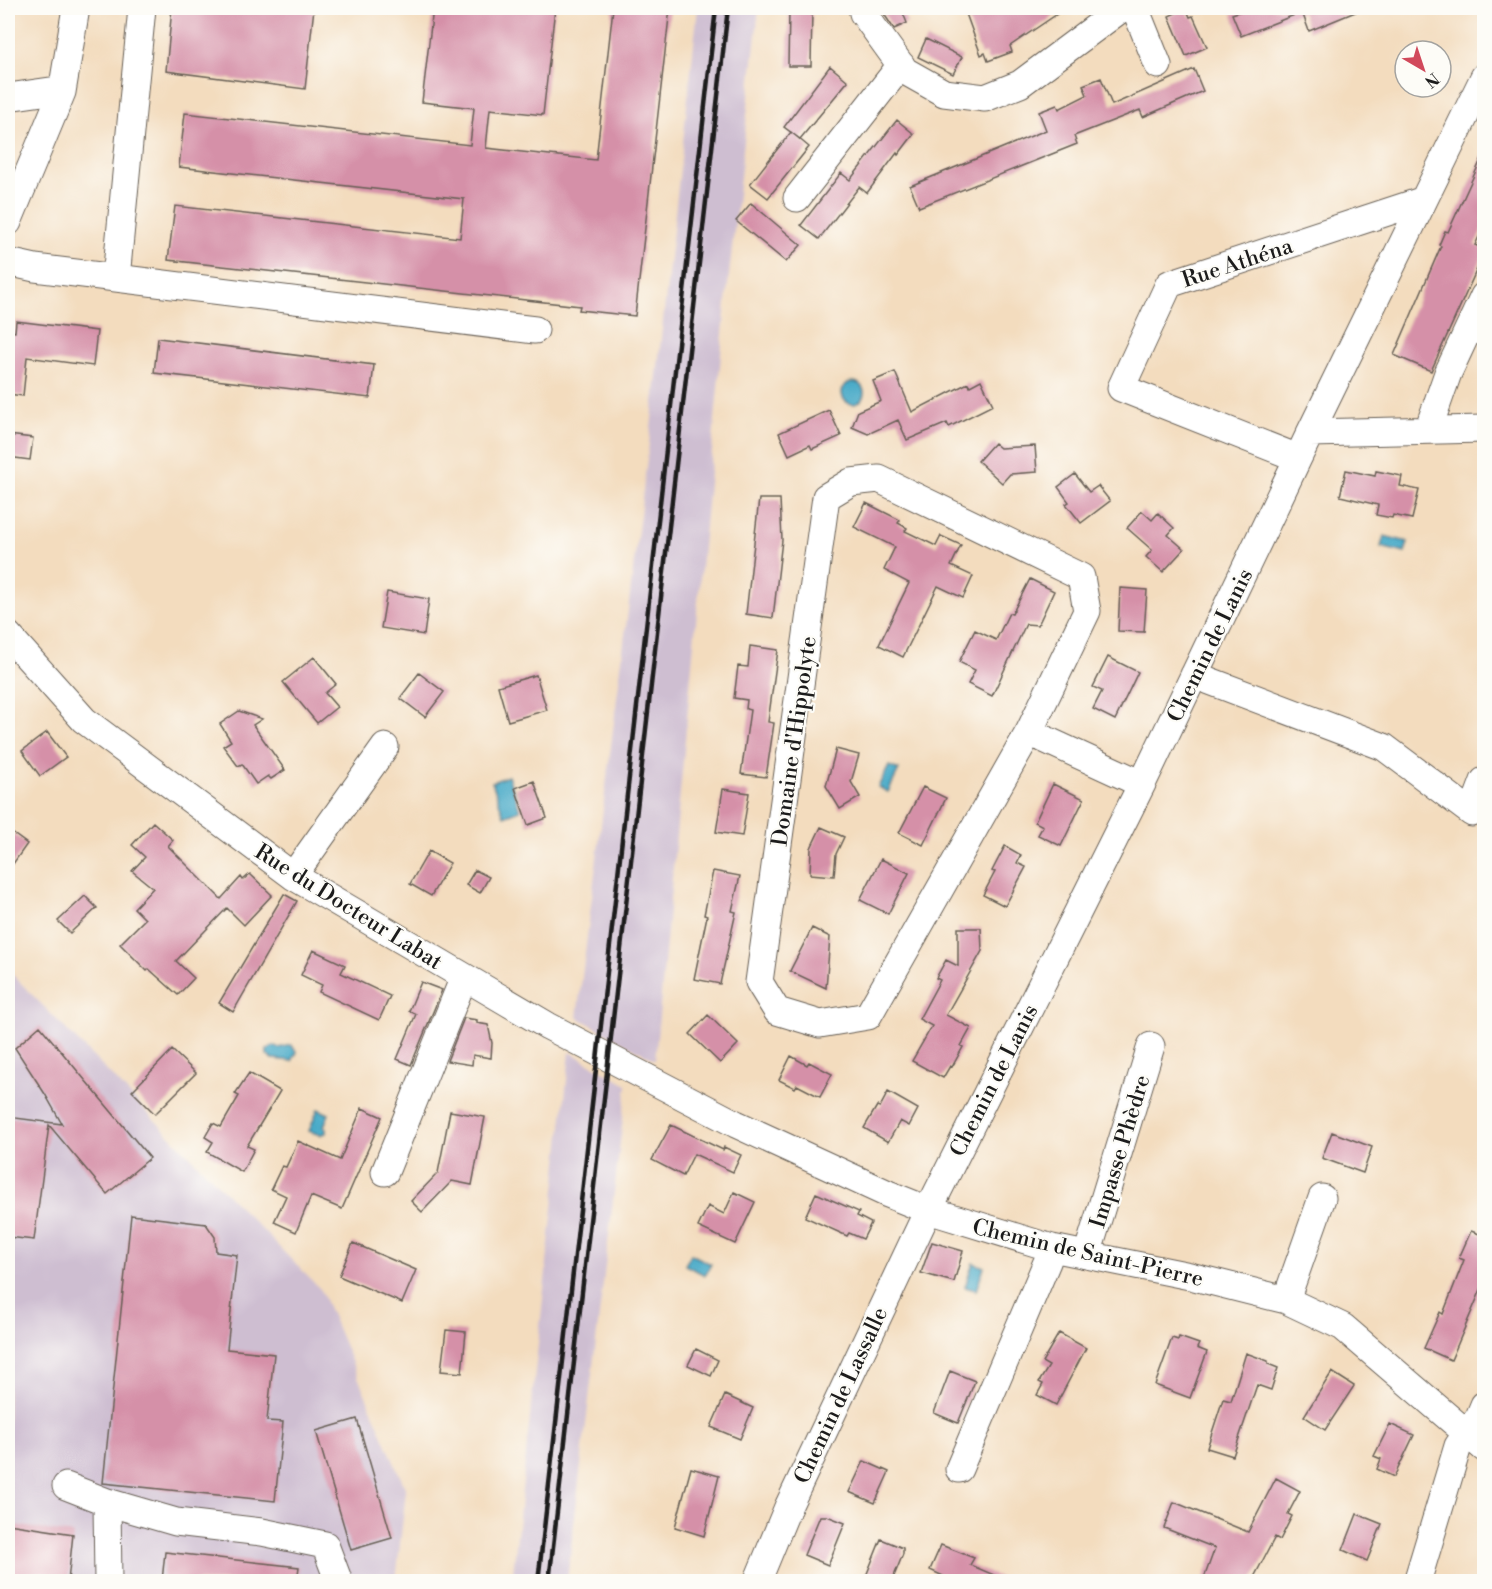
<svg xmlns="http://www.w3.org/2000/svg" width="1492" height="1589" font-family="'Libre Bodoni',serif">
  <rect width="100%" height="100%" fill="#fdfcf7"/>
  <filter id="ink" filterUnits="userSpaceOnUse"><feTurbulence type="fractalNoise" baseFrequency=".0167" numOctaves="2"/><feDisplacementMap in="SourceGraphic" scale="12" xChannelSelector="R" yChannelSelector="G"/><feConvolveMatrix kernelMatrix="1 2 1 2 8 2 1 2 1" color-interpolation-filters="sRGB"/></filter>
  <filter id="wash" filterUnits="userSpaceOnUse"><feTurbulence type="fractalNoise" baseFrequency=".008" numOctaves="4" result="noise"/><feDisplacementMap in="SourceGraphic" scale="24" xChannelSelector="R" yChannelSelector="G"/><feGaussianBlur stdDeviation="1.35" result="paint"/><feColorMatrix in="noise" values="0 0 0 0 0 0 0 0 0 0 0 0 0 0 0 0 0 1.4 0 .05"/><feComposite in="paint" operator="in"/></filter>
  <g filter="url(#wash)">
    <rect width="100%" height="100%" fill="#f3dcbe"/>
    <path fill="#cebed1" d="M698,8H759L726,302L655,1060L577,1017L652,419Z
      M8,970L321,1290L406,1490L396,1581H8Z
      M570,1052L627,1085L567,1581L512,1582Z"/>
    <path fill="#49aac8" stroke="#326372" stroke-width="1.5" d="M842 393a11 11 0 1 1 22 0a11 11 0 1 1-22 0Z
      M1384,536L1408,542L1405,553L1381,547Z
      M889,766L899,770L888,792L878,787Z
      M508,776L520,810L504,816L492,782Z
      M291,1045L297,1052L292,1061L273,1059L267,1055V1050L273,1046L279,1048Z
      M318,1109L329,1114L324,1126L326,1129V1133L320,1135L309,1131Z
      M691,1254L711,1264L705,1275L685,1265Z
      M973,1263L984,1267L976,1290L965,1287Z"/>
    <g id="blocks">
      <path fill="#d590a8" d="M172,8H314L305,89L166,71Z
        M433,8H555L543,115L490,109L486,148L596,160L613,8H670L635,316L579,310L580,306L168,260L175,206L460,238L464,199L179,167L185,113L470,145L474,108L422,102Z
        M792,8H812L811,66H788L789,10H792Z
        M880,8H901L907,23L894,29Z
        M964,8H1066L1010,46L1012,52L988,61L985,53L981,55Z
        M1186,8L1190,17L1193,16L1207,47L1186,56L1169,16Z
        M1250,8H1365L1309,31L1302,12L1241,36L1232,14Z
        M926,39L962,57L953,74L918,57Z
        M830,66L848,81L800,139L784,127Z
        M1194,69L1203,91L1143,117L1140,110L1074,136L1077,144L919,207L910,186L1046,130L1039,112L1057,105L1059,109L1087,95L1083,85L1101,78L1112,105Z
        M897,120L914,134L898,155L897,153L867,193L859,187L819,239L801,225L841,173L850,180Z
        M791,132L809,147L768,198L750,184Z
        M1485,151V224L1475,245L1485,249V251L1431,371L1394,355L1441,246L1439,245L1445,231L1448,232Z
        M751,203L801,245L786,262L736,221Z
        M16,321L97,331L93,366L27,357L23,396L8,394V331L15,332Z
        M158,338L374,365L370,398L154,373Z
        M895,372L912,412L968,383L970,386L981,380L993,405L949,427L947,423L907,440L898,420L868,434L852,427L858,411L881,401L873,381Z
        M829,410L841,436L812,449L810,445L789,455L779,433Z
        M8,435L33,438L30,460L8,457Z
        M994,443L1000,448L1035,446L1037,472L1010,474L1002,483L978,461Z
        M1346,470L1375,476L1376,471L1402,476L1400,486L1419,490L1412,519L1393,515L1392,518L1376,515L1378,505L1340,496Z
        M1075,474L1089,492L1098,486L1110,501L1081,523L1066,504L1069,502L1058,487Z
        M759,499H780L782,540L773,618L746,614Z
        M866,503L900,520L898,523L907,528L905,531L936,546L941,536L961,545L951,566L973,576L963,598L938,586L903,657L879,645L909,583L884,570L895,547L854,527Z
        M1142,511L1152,520L1158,513L1174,528L1168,535L1184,549L1163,572L1146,557L1152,550L1127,528Z
        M1030,579L1054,591L1038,625L1026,624L992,696L968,684L975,670L959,662L975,630L996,640L1009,613L1012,614Z
        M1120,588L1147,590L1144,632L1118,631Z
        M387,592L429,599L424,635L381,628Z
        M750,646L778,650L768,722L774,723L766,777L741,774L750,710L746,709L747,700L734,698L738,666L748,667Z
        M314,657L336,684L325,693L337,707L317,723L283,682Z
        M1108,657L1138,672L1115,720L1093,709L1102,691L1093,687Z
        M419,673L444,692L425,717L400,698Z
        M536,675L547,710L508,721L498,686Z
        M239,711L262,719L253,725L285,770L271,779L268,776L256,784L242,764L238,766L223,746L231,741L220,724Z
        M47,732L66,757L40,776L22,751Z
        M836,749L859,755L851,782L860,797L840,809L826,786Z
        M534,781L547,818L528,825L515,788Z
        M1053,784L1084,799L1061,846L1038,835L1043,826L1035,822Z
        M923,787L946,798L923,845L899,833Z
        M723,789L749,793L742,836L716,832Z
        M153,822L173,840L168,846L221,899L241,877L243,880L250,874L272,895L244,925L227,908L176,961L194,978L178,995L149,969L147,971L120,944L145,919L134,908L153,888L132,871L145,857L132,845Z
        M821,827L844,837L836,854L834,876L810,874L811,848Z
        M8,830L27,844L8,871Z
        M1005,846L1021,855L1017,863L1026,867L1005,906L983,895L995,872L992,871Z
        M429,851L450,863L431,896L410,884Z
        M881,859L909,873L888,914L860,900Z
        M475,870L489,877L480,893L466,885Z
        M713,871L740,876L732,911L736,912L720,984L694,979L707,916L704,915Z
        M284,894L297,901L233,1012L219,1003Z
        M85,896L97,908L70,933L58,921Z
        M812,928L830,937L826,988L790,971Z
        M958,928H981L982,951L946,1015L971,1028L961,1046L963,1047L952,1067L950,1066L943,1078L912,1061L932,1026L919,1019L940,980L936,978L946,960L958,966Z
        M313,950L345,965L341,973L390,996L379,1020L319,992L322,985L301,975Z
        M421,982L442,990L411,1065L397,1059L416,1014L409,1011Z
        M708,1015L738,1044L720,1063L690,1034Z
        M464,1018L477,1020V1023L488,1025L492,1043L491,1058L473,1055L472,1065L447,1061Z
        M40,1026L150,1158L107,1194L49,1125L34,1240L8,1237V1117L62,1124L45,1094L15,1048Z
        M172,1050L196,1073L155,1114L132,1091Z
        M791,1056L807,1065L809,1062L832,1074L820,1097L797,1085L795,1088L779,1080Z
        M249,1073L280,1091L247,1146L254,1149L242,1172L207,1152L213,1142L205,1137L213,1123L221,1127L239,1096L235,1094Z
        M888,1092L918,1109L909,1126L900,1121L888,1142L864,1128L877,1106L880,1107Z
        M362,1108L382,1117L342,1209L311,1196L296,1232L274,1222L286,1196L271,1189L282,1166L286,1167L298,1141L340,1160Z
        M450,1111L485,1117L472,1185L452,1181L422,1212L411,1201L438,1173Z
        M671,1125L723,1150L724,1147L741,1155L733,1172L694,1154L683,1176L652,1160Z
        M1332,1132L1372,1147L1363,1173L1322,1158Z
        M734,1192L755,1202L735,1244L698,1227L708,1206L724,1214Z
        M816,1193L859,1212L857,1216L871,1223L863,1239L849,1233L847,1236L805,1217Z
        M131,1215L206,1224L215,1237L216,1252L237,1255L227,1349L274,1354L267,1421L283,1422L275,1501L103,1483Z
        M1471,1231L1485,1236V1280L1451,1360L1424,1348L1440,1312L1443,1314L1464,1260L1459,1258Z
        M932,1242L963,1251L954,1282L921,1273Z
        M353,1243L416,1270L402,1303L339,1276Z
        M446,1330L466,1332L462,1373L441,1371Z
        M1059,1333L1086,1348L1056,1405L1037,1395L1043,1384L1039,1382L1049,1366L1042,1362Z
        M1179,1337L1199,1344L1197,1348L1207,1352L1190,1398L1155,1385L1172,1338L1178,1340Z
        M696,1349L718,1360L711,1376L688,1365Z
        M1246,1353L1268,1361V1364L1278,1368L1271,1390L1257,1385L1233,1456L1207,1448L1223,1399L1231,1401Z
        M950,1371L975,1381L958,1423L934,1413Z
        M1332,1372L1354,1386L1325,1430L1304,1416Z
        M725,1395L753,1408L740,1439L711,1427Z
        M357,1419L392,1538L351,1550L316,1431Z
        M1390,1424L1414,1435L1394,1477L1377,1469L1381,1459L1374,1456Z
        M864,1461L889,1472L875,1503L849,1492Z
        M691,1468L719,1476L704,1536L675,1527Z
        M1276,1478L1300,1491L1288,1514L1292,1516L1280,1540L1275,1537L1252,1581H1203L1215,1548L1164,1528L1174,1502L1248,1532Z
        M1357,1514L1382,1524L1367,1561L1343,1550Z
        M820,1516H827L845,1523L828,1565L804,1555Z
        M8,1524L73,1534L68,1581H8Z
        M881,1539L903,1548V1554L892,1581H864Z
        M941,1545L974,1558L970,1565L1008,1581H941L943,1576L930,1570Z
        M165,1552L299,1567L297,1581H162Z"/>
    </g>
  </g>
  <g filter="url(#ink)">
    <use href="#blocks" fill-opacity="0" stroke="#675f55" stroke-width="1.5"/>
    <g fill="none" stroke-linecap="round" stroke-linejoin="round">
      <g stroke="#675f55" stroke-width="29">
        <path id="minor" d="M862,8L863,13L905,71L944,93L985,98L1020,84L1122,8
          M1135,8L1158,65
          M8,97L50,91L62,92
          M797,198L901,65
          M8,222L62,92L76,8
          M8,262L35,268L116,278L142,8
          M116,278L535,330
          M1428,430L1448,373L1484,296
          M1310,433L1484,429
          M1298,458L1121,388L1169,284L1424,200
          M8,635L84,720L293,876L548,1026L736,1124L888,1194L928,1210L1052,1248L1190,1276L1286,1300L1343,1327L1484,1448
          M1194,675L1384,747L1472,813L1484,781
          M1029,732L868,1016L820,1024L777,1011L759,982L826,497L851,482L879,479L1081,577L1087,611L1029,732L1142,784
          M293,876L385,747
          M385,1172L464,977
          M1087,1255L1151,1046
          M1286,1300L1322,1198
          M959,1469L1047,1262L1052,1248
          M66,1486L107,1502L108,1582
          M107,1502L176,1522L262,1532L325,1545L339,1582
          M757,1582L788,1507L924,1219L1142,784L1310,433L1484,77
          M1417,1582L1458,1446L1479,1417L1484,1405"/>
      </g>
      <use href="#minor" stroke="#fff" stroke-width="27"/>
      <path stroke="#1c1c1c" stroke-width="4.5" d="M538,1582L716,8
        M549,1582L728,8"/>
    </g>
  </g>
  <g text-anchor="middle" stroke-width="4.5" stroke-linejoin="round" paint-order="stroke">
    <g font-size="22" fill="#1c1c1c" stroke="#fdfcf7">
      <text transform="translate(1237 262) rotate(-18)" y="8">Rue Athéna</text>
      <text transform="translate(1209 645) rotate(-64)" y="8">Chemin de Lanis</text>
      <text transform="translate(793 741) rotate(-82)" y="8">Domaine d'Hippolyte</text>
      <text transform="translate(349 906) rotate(32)" y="8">Rue du Docteur Labat</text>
      <text transform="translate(993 1080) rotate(-63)" y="8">Chemin de Lanis</text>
      <text transform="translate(1119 1151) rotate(-73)" y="8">Impasse Phèdre</text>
      <text transform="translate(1088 1252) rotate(13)" y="8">Chemin de Saint-Pierre</text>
      <text transform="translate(840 1395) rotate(-65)" y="8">Chemin de Lassalle</text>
    </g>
  </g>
  <rect width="1492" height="1589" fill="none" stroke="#fdfcf7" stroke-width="30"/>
  <g transform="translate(1423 69) rotate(141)"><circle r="28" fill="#fdfcf7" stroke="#a3a29f" stroke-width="1.5"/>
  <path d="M0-4.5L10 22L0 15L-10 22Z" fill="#d1495b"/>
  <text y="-9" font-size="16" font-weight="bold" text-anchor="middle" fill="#1c1c1c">N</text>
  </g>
</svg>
